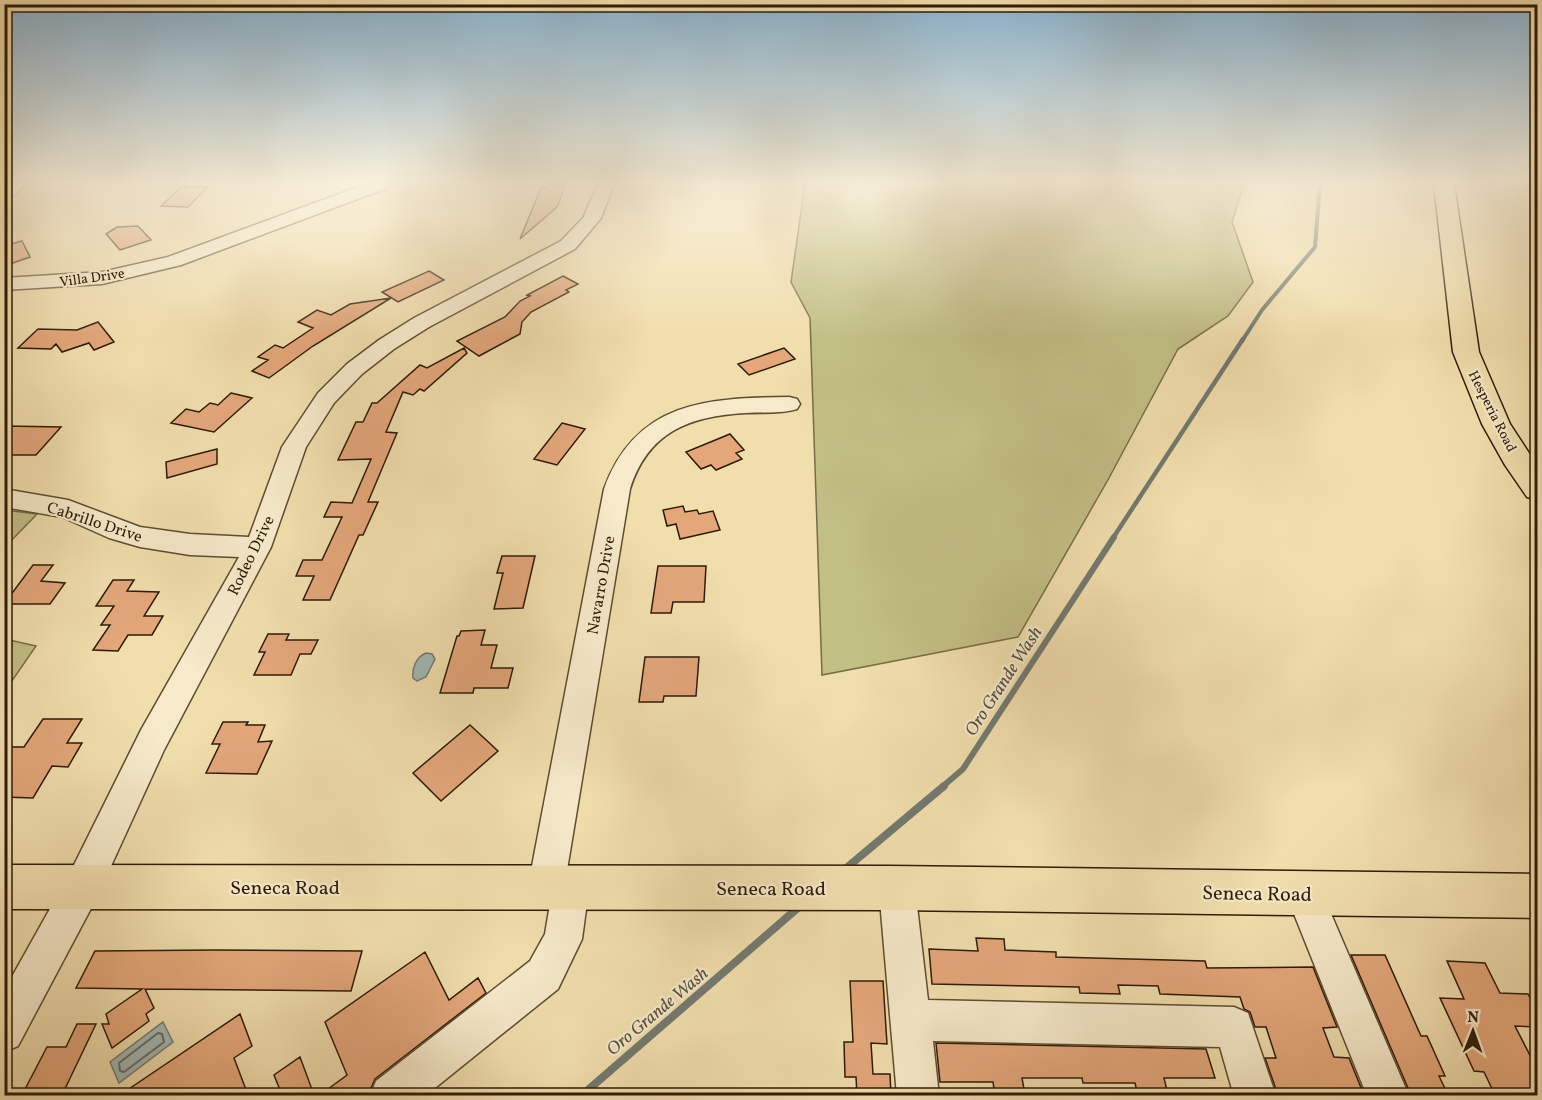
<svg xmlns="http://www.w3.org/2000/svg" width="1542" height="1100" font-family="Vollkorn,serif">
  <rect width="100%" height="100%" fill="#f1dead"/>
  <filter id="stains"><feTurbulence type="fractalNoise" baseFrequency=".00333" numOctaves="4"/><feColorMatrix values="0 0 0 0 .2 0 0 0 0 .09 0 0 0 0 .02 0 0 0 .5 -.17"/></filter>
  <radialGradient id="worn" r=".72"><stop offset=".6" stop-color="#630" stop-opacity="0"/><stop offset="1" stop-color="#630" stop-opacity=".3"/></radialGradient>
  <path fill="#c2bf85" stroke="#786d46" stroke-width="1.5" d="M805,184H1244L1232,222L1253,282L1228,316L1178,349L1109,478L1018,637L822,675L810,318L791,282Z
    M5,510L37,514L5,547L4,510Z
    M5,639L36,646L5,691L4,639Z"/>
  <path fill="#a0b9b6" stroke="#727a70" stroke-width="1.5" d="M426,653L432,654L435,659L426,677L417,681L413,678C412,668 416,657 426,653Z
    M163,1022L173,1042L119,1083L110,1062Z"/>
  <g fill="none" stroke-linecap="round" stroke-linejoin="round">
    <path stroke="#676a5e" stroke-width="2" d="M158,1033L162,1034L164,1042L124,1072L120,1071L119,1063Z"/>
    <path stroke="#727a70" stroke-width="4" d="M1242,341L1262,310L1315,247L1320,184"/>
    <path stroke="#727a70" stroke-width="4.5" d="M1113,538L1243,339"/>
    <path stroke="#727a70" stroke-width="6" d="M942,787L963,769L1114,537"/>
    <path stroke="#727a70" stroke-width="8" d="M844,870L944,786
      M581,1096L800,906"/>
  </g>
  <path fill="#e3a77a" stroke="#2e1b07" stroke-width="1.5" d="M550,184H566L557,207L520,239L541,188H548Z
    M181,187H208L188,207L161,206Z
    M138,226L151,240L120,250L106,234L117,227Z
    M22,241L30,257L10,264L4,252V246Z
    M429,271L444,280L398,302L382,292Z
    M563,276L578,284L566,290L569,292L531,312L522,322L520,334L479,356L457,341L505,317L520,301L530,296L527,295Z
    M391,298L313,346L269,378L252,371L268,360L258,357L275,345L283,348L313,328L298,322L317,310L331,315L350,304Z
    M98,322L114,342L94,350L89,343L62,352L56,344L51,349L18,348L38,329L77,330Z
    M464,348L467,353L424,391L420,389L413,395L403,392L386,432L397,433L368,502H378L363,535H359L330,600H303L314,576H296L303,560H322L342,517H324L331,502L352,503L371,459L338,460L356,422H363L372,403H377L420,365L427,368Z
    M784,348L795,359L749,375L738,364Z
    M231,393L252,398L214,432L171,423L186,409L199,412L210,403L218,405Z
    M562,423L585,429L557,465L534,459Z
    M4,426L61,427L36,455H4Z
    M730,434L744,450L736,453L742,459L716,470L711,465L701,469L686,452Z
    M217,449V464L167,478L166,462Z
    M683,506L685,512L697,510L699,514L713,511L720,530L680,539L676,524L667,526L663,510Z
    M502,556H535L523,608L494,609L503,573H497Z
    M33,565H53L41,581L65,583L50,604H4Z
    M658,566H706L704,602H673L671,613H651Z
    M113,580H134L127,591L159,592L144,616H163L152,635H128L118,651L93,650L110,625H101L114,606H96Z
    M485,630L481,645H497L491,668H513L508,688H474L473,693H440L457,636H459L461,631Z
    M268,634H289L286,640H318L311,654H300L291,675H254L265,652H259Z
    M645,657H699L696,696H664L663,702H639Z
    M43,719H82L67,743H82L68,767L52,766L33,798L4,797V755L10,747H24Z
    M223,722H248L246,725H265L258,742L272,741L257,774L206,773L220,744H212Z
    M470,725L498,751L441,801L413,773Z
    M976,938L1004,939L1005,950L1056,952V957L1205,961L1207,968L1313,967L1337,1027L1323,1028L1334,1057L1349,1058L1364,1095H1278L1265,1058H1276L1266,1027H1255L1250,1012L1244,1009L1240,997L1160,994L1158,986L1118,985L1120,994L1080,993L1079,987L932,984L929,949L978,951Z
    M95,951L216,950L362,951L351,991L145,989L154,1008L146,1014L149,1021L112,1048L102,1024H109L106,1014L142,989L76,988Z
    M425,952L449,1000L478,978L486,993L375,1079L371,1088L361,1095H320L347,1075L325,1022Z
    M1351,955H1385L1421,1036H1427L1445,1076H1439L1448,1095H1411Z
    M1447,961L1485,963L1500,993L1528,994L1538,1012V1027L1515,1026L1538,1071V1095H1495L1484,1072L1474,1071L1440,998L1464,999Z
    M850,981H883L887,1044L871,1043L873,1074H890L891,1095H857L856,1077H845L844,1042H853Z
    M240,1014L252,1046L234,1058L248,1095H120Z
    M77,1024H96L62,1095H22L47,1047H66Z
    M936,1043L1206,1049L1215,1078H1164L1168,1095H1138L1135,1083H1083L1082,1078H1022L1025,1095H995L993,1082H940Z
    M300,1057L314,1095H282L274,1075Z"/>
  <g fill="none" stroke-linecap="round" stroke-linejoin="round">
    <g stroke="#5f4c30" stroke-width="3">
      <path id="minor" d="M7,184H25L10,199L4,200V186Z
        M366,184H389L387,188L181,265L102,284L4,290V278L102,272L168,257Z
        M598,184H614L601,218L575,249L429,327L394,349L362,374L334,403L306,447L271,547L164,750L96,899L18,1046L4,1052V991L70,873L141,730L239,557L190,555L140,547L109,538L62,517L4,507V489L68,500L140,527L190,534L249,537L282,447L318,393L347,364L379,340L414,318L561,241L583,218Z
        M789,397L797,399L800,404L797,409C781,414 763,412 746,413C689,416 648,432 630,489L567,870L571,869L584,874L589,887L582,939L558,989L425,1096H370L376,1081L530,961L545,934L550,904L546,905L533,900L528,887L604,489C636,401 707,398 789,397Z
        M897,871L910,876L915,889L928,1000L1234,1007L1248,1013L1276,1096H1234L1220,1047L933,1041L939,1096H897L879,889L884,876Z
        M1304,876L1317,881L1409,1096H1367L1286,894L1291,881Z"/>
    </g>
    <g stroke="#2e1b07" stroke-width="3">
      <path id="major" d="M1434,184H1454L1479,352L1510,424L1538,467V500L1527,497L1505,465L1482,424L1453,352Z
        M4,865L890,866L1538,874V918L890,910L4,909Z"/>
    </g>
    <use href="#minor" fill="#f6eaca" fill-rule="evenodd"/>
    <use href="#major" fill="#f1dead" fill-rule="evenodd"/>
  </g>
  <linearGradient id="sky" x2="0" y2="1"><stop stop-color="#8bb6d4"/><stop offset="0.54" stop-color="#f9f0da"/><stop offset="1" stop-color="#f9f0da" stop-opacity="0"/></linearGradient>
  <rect width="1542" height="338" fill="url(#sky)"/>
  <g text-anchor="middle" stroke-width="4.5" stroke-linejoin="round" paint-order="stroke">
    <g font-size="14" fill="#2e1b07" stroke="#f6eaca">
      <text transform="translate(92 277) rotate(-8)" y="5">Villa Drive</text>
      <text transform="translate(1493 411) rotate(63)" y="5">Hesperia Road</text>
    </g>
    <g font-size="16" fill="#2e1b07" stroke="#f6eaca">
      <text transform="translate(95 521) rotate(18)" y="6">Cabrillo Drive</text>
      <text transform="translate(250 555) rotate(-64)" y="6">Rodeo Drive</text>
      <text transform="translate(600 585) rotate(-80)" y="6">Navarro Drive</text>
    </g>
    <g font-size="18" font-style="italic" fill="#565244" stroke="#f6eaca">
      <text transform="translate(1003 681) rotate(-57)" y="6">Oro Grande Wash</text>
      <text transform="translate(657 1011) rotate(-40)" y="6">Oro Grande Wash</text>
    </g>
    <g font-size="20" fill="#2e1b07" stroke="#f6eaca">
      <text x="285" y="894">Seneca Road</text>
      <text x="771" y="895">Seneca Road</text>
      <text transform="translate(1257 893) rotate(1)" y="7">Seneca Road</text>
    </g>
  </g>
  <rect width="1542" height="1100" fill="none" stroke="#f1dead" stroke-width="24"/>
  <rect x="6" y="6" width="1530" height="1088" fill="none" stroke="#2e1b07" stroke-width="3"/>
  <rect x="12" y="12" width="1518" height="1076" fill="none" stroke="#2e1b07" stroke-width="1.5"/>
  <g transform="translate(1473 1031) rotate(1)" stroke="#f6eaca" stroke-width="4.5" paint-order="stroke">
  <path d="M0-4.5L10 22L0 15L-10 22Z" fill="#2e1b07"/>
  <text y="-9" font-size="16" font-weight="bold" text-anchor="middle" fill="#2e1b07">N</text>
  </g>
  <rect width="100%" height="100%" filter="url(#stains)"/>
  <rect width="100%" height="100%" fill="url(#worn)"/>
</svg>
